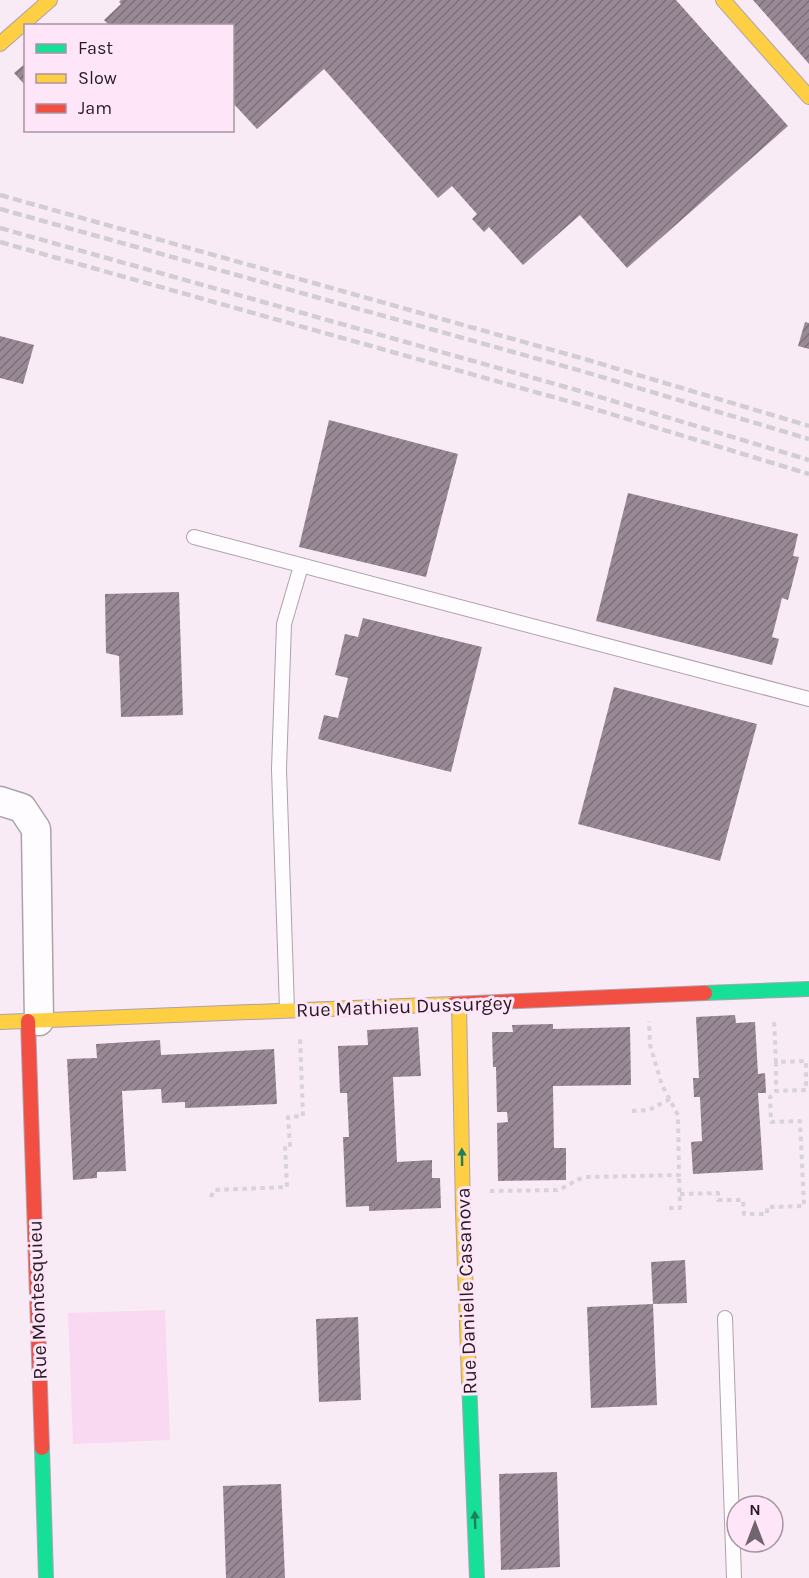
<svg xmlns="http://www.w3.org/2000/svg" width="809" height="1578" font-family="Karla,sans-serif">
  <defs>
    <pattern id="building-hatch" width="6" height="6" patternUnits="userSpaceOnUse" patternTransform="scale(1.5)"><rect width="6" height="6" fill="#998996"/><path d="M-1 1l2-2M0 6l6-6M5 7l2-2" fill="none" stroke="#7d6f7a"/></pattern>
  </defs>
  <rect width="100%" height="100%" fill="#f8ebf5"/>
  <path fill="#f8d9f1" d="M165,1310L170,1440L73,1444L68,1313Z"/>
  <path fill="url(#building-hatch)" d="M121,0H676L788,126L627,268L580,215L523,265L489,227L484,232L472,219L477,214L452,186L438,198L324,69L257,129L232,102V26H110L104,20L121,4L119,2Z
    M753,0H809V64L768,17Z
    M26,63V86L14,73Z
    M805,322L809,323V349L798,346Z
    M0,336L34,345L23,384L0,378Z
    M329,420L458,454L426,577L299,547Z
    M628,493L798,534L793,556L799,557L788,600L782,598L772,637L779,639L772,665L596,621Z
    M179,592L183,715L121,717L119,656L106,653L105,594Z
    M363,618L482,647L451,772L318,739L324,715L338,718L348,678L335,675L345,634L358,637Z
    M614,687L757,724L720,861L578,824Z
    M735,1015L736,1023L755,1022L758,1074L765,1073L766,1093H758L763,1170L693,1174L691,1142L702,1141L700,1097H694L693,1078H699L696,1017Z
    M553,1024V1029L630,1027L631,1085L553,1086L554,1148H566V1180L498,1181L497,1123L508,1122L507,1112H497L496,1067H493L492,1032H513L512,1025Z
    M418,1027L421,1076L393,1077L397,1162L432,1160V1178H440L441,1208L369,1211V1206L346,1207L343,1137H349L347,1093H340L338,1046L368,1045L367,1030Z
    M160,1040L161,1055L274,1049L277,1104L185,1108V1102L162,1103L161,1089L122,1091L126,1171L97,1172V1178L73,1180L67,1059L97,1058L96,1044Z
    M685,1260L687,1303L653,1304L651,1262Z
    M653,1304L657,1405L591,1408L587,1307Z
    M358,1317L361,1400L319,1402L316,1319Z
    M557,1472L560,1567L501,1570L499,1474Z
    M281,1484L285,1578H226L223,1486Z"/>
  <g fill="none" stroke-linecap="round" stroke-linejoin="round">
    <g stroke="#ada2ab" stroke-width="16">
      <path id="lane" d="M194,537L809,699
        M287,1010L279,769L284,624L301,566
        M725,1318L734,1578"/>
    </g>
    <g stroke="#ada2ab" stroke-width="31">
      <path id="street" d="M0,801L22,808L36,829L39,1021"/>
    </g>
    <g stroke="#ada2ab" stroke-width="16">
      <path id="fast" d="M705,993L809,989
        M469,1380L477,1578
        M42,1448L46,1578"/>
    </g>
    <g stroke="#ada2ab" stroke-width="16">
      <path id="slow" d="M723,0L809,97
        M0,44L50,0
        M459,1004L463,1212L469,1380
        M0,1022L453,1004"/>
    </g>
    <g stroke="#ada2ab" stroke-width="16">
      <path id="jam" d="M453,1004L705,993
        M28,1021L42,1448"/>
    </g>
    <path stroke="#d8d3d6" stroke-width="4" stroke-dasharray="4.5 4.5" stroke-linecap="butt" d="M776,1062V1091
      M632,1111L649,1110L670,1099
      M490,1191L557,1190C568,1187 575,1179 586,1177L679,1175L678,1115L662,1085L650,1045L649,1021
      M680,1194L718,1193V1200H743L744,1214H767V1207L804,1206L800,1121L771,1122L770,1097L776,1091L806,1090V1061L776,1062L774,1018
      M211,1197L214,1190L287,1187L285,1145H290L288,1117L303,1116L300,1036
      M669,1208H680L679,1175"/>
    <use href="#lane" stroke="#fefcfe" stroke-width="14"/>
    <use href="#street" stroke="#fefcfe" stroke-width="28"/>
    <use href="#fast" stroke="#16e098" stroke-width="14"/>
    <use href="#slow" stroke="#ffcf43" stroke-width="14"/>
    <use href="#jam" stroke="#f24e42" stroke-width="14"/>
    <path stroke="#d2cdd0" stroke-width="4.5" stroke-dasharray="9 4.5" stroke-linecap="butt" d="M0,195L588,360L809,426
      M0,209L585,372L809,439
      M0,228L580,391L809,460
      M0,242L578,404L809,474"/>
  </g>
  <defs><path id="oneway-solid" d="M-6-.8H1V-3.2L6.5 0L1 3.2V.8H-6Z" transform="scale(1.5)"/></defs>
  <g fill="#1e7e5e">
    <use href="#oneway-solid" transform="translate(462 1157) rotate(-91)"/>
    <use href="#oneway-solid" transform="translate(475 1520) rotate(-92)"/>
  </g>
  <g text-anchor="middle" stroke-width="6" stroke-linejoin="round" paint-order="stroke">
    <g font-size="20" fill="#261b24" stroke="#fee5f8">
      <text transform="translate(404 1006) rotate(-2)" y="7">Rue Mathieu Dussurgey</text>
      <text transform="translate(466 1291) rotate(-92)" y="7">Rue Danielle Casanova</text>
      <text transform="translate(37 1300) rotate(-92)" y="7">Rue Montesquieu</text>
    </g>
  </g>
  <rect x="24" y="24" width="210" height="108" fill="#fee5f8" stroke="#a894a3" stroke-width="1.5"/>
  <rect x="36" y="44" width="30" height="9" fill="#16e098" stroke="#a894a3" stroke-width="1.5"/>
  <text x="78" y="54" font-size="18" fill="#261b24">Fast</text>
  <rect x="36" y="74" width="30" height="9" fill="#ffcf43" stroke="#a894a3" stroke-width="1.5"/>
  <text x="78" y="84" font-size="18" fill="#261b24">Slow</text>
  <rect x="36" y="104" width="30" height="9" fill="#f24e42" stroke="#a894a3" stroke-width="1.5"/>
  <text x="78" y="114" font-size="18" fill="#261b24">Jam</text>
  <g transform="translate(755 1524)"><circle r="28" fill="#fee5f8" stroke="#a894a3" stroke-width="1.5"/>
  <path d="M0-4.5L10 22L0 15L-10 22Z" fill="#70646d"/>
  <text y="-9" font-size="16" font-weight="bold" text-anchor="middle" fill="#261b24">N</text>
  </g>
</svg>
